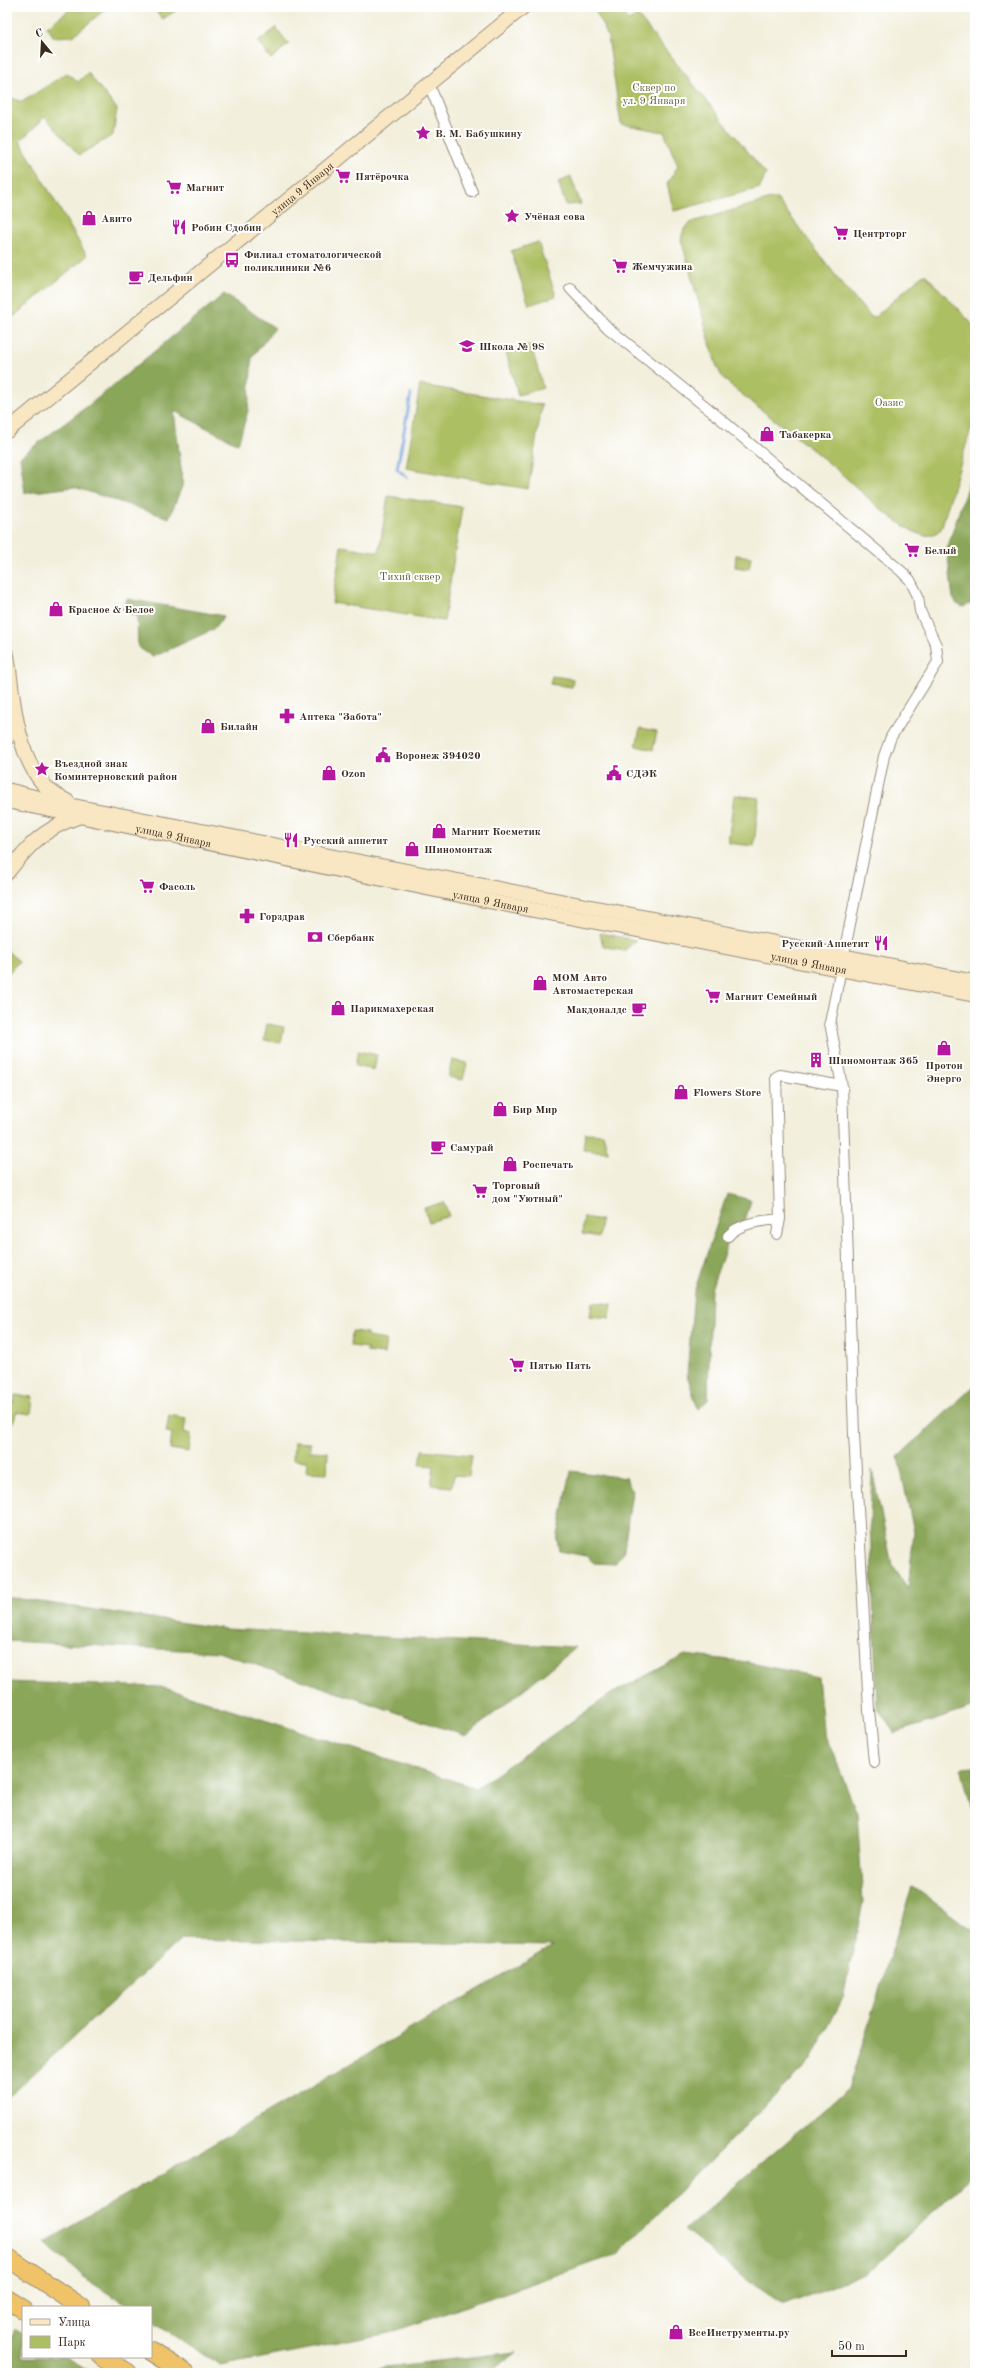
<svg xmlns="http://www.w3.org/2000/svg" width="982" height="2380" font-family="'Old Standard TT',serif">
  <rect width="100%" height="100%" fill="#fff"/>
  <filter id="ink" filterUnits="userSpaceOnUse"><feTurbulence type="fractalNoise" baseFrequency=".025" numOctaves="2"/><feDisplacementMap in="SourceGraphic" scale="8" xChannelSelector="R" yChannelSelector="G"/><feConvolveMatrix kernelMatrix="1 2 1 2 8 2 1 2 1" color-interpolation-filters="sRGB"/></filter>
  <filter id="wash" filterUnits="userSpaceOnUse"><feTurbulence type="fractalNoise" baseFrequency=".012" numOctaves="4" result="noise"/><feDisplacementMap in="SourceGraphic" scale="16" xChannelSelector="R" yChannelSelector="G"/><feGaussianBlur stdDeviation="0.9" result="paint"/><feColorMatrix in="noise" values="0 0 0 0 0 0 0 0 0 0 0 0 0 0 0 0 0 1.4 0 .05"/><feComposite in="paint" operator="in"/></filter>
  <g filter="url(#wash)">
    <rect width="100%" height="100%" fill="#f2efdc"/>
    <path fill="#adbf63" stroke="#747440" d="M73,7H108L73,36L54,37L47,27Z
      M152,7H181L163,19Z
      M594,7H618L628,21L638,16L766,174L760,188L674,211L667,184L678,166L664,132L621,124L608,37Z
      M276,28L289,44L271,59L258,42Z
      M67,73L78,82L88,73L117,109L113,135L79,155L45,117L20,141L87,256L7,322V96L22,102Z
      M571,177L581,204L566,205L558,182Z
      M771,199H777L846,289L870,316L875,317L922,275L925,274L975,327V415L941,529C935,535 927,537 919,534C892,523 858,488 835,468C801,440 765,413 730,385L721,375L716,364L681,239L684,229L692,222Z
      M538,242L556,296L529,305L511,251Z
      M531,345L543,388L518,395L506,352Z
      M420,385L542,405L528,489L406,468Z
      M388,496L462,507L444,621L332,603L341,546L379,552Z
      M736,555L751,557L749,569L735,567Z
      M552,676L573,679L572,687L550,684Z
      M640,729L657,732L653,750L636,746Z
      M734,795L759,798L754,846L728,843Z
      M600,933L636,940L624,951L603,946Z
      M7,951L19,961L7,975Z
      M267,1024L284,1027L281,1043L264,1040Z
      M358,1051L377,1055L374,1070L355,1066Z
      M452,1060L467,1063L463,1080L448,1077Z
      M585,1133L603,1134L608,1152L583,1150Z
      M444,1202L449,1216L429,1222L424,1208Z
      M584,1217L601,1220L599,1237L582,1234Z
      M592,1302L612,1304L610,1318L590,1316Z
      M352,1331L367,1333V1337L386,1340L384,1354L367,1352V1348L351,1346Z
      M15,1395L33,1397L31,1414L16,1412L14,1422H7V1402L14,1403Z
      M169,1415L186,1418L184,1432L191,1434L189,1452L170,1449L172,1433L166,1432Z
      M294,1442L310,1443V1451L328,1452L327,1473L306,1472L307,1461L293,1460Z
      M422,1450L472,1455L469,1476L454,1475L452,1487L431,1485L434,1466L420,1465Z"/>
    <path fill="#8aa659" stroke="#62683c" d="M224,294L275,328L252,357L248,411L238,444L174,411L183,484L169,518L74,487L25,493L20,457L93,402Z
      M975,462V602L963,607L957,604L953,598L947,549Z
      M127,599L224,616L214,629L153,657L138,647L137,617L121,609Z
      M727,1194L751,1200L744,1225L732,1231L711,1289L708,1400L698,1409L687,1375L694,1292Z
      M975,1385V1707L895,1733L877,1707L870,1522L872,1470L892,1565L908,1588L914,1532L898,1457Z
      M571,1471L626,1478L632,1491L624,1550L615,1564L594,1563L586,1556L559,1551L557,1540Z
      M7,1597L226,1629L576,1647L466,1736L218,1652L7,1641Z
      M685,1655L740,1661L818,1677L823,1729L857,1813L863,1903L843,1998L811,2060L617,2254L389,2333L221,2366L151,2321V2307H129L86,2279L45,2242L553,1946L181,1939L7,2098V1682L162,1687L476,1788L611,1694Z
      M975,1767V1820L961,1768Z
      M912,1886L975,1932V2173L867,2273L784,2305L747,2280L684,2230L848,2089Z
      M16,2329L23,2333V2357H66L94,2373H20L7,2371V2351Z
      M516,2352L491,2373H333Z"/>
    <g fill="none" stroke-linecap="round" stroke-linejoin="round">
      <path stroke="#77a5e0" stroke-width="3" d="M407,477L397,469L411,394"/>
    </g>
  </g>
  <g filter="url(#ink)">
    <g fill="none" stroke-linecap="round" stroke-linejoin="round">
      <g stroke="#968c7d" stroke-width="12">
        <path id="street" d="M429,84L472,192
          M570,288L608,328L716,415L901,571L910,580L918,596L920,611L936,645L938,662L891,737L884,756L830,1023L842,1086L854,1434L869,1710L874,1762
          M777,1234L780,1219
          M728,1236C740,1222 763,1221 780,1219L776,1077L780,1075L842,1086"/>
      </g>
      <g stroke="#968c7d" stroke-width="16">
        <g id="secondary">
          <path id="s1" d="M7,431L523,7"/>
          <path d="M7,655C14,700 16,781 67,801"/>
          <path d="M7,721V738"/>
          <path d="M7,790L58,803L975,982"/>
          <path id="s2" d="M7,801L513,906L975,995"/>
          <path d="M7,873C29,845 43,829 78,817"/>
        </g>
      </g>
      <g stroke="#968c7d" stroke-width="20">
        <path id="highway" d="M7,2257L81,2307
          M7,2299L23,2309
          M151,2351L186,2373
          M102,2357L128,2373"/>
      </g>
      <use href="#street" stroke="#fff" stroke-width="10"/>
      <use href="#secondary" stroke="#f9e7c3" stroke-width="14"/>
      <use href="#highway" stroke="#f0c369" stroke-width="18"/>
    </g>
  </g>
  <defs>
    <g id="sight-bare" transform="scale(1.2)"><path d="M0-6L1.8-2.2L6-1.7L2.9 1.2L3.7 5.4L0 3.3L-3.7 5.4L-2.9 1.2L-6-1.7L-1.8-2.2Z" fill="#b5179e" stroke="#fff" stroke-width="2.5" paint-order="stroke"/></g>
    <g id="supermarket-bare" transform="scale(1.2)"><path d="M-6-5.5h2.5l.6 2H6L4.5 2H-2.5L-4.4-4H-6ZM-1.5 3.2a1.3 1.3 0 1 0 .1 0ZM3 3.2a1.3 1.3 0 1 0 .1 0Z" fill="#b5179e" stroke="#fff" stroke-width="2.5" paint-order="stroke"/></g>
    <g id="shop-bare" transform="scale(1.2)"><path d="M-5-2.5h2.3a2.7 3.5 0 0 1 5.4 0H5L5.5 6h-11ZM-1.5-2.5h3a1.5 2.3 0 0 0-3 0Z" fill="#b5179e" stroke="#fff" stroke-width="2.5" paint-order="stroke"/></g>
    <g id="restaurant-bare" transform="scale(1.2)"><path d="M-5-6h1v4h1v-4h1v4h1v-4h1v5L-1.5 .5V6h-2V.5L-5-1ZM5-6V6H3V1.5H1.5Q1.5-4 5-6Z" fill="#b5179e" stroke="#fff" stroke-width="2.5" paint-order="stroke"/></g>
    <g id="bus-bare" transform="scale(1.2)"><path d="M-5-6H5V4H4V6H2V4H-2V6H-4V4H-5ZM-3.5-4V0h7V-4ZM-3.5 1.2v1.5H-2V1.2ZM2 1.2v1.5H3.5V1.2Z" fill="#b5179e" stroke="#fff" stroke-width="2.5" paint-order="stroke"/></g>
    <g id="cafe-bare" transform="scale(1.2)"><path d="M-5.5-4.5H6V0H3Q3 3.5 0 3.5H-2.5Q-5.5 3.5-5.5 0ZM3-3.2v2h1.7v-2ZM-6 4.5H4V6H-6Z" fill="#b5179e" stroke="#fff" stroke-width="2.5" paint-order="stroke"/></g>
    <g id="school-bare" transform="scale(1.2)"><path d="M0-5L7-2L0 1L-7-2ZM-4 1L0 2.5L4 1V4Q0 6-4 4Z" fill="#b5179e" stroke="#fff" stroke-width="2.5" paint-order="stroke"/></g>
    <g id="pharmacy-bare" transform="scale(1.2)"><path d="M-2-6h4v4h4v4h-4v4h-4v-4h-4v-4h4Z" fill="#b5179e" stroke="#fff" stroke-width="2.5" paint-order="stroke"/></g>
    <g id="civic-bare" transform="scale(1.2)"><path d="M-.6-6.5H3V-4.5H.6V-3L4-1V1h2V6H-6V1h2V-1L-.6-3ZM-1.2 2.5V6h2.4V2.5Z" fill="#b5179e" stroke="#fff" stroke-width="2.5" paint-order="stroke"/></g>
    <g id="bank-bare" transform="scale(1.2)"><path d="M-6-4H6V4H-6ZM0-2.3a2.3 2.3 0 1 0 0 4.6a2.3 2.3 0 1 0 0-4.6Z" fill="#b5179e" stroke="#fff" stroke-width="2.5" paint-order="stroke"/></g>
    <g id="building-bare" transform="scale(1.2)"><path d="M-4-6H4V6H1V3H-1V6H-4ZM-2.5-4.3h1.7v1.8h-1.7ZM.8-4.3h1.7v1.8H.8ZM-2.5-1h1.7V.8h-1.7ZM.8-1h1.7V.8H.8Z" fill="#b5179e" stroke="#fff" stroke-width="2.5" paint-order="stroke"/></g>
  </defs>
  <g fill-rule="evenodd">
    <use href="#sight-bare" x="423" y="133"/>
    <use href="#supermarket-bare" x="343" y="176"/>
    <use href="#supermarket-bare" x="174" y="187"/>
    <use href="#sight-bare" x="512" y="216"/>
    <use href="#shop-bare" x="89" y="218"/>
    <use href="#restaurant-bare" x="179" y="227"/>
    <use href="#supermarket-bare" x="841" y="233"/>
    <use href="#bus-bare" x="232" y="260"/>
    <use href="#supermarket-bare" x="620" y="266"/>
    <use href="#cafe-bare" x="136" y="277"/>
    <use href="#school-bare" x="467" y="346"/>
    <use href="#shop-bare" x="767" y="434"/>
    <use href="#supermarket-bare" x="912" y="550"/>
    <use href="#shop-bare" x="56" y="609"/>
    <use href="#pharmacy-bare" x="287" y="716"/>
    <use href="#shop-bare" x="208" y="726"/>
    <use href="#civic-bare" x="383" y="755"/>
    <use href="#sight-bare" x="42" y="769"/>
    <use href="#shop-bare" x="329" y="773"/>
    <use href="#civic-bare" x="614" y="773"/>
    <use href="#shop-bare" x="439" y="831"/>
    <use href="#restaurant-bare" x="291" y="840"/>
    <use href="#shop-bare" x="412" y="849"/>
    <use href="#supermarket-bare" x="147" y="886"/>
    <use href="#pharmacy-bare" x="247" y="916"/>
    <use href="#bank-bare" x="315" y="937"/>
    <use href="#restaurant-bare" x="881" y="943"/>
    <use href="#shop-bare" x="540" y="983"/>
    <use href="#supermarket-bare" x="713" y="996"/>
    <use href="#shop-bare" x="338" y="1008"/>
    <use href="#cafe-bare" x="639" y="1009"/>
    <use href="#shop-bare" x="944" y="1048"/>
    <use href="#building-bare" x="816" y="1060"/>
    <use href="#shop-bare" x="681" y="1092"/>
    <use href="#shop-bare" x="500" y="1109"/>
    <use href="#cafe-bare" x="438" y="1147"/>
    <use href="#shop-bare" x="510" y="1164"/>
    <use href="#supermarket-bare" x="480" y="1191"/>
    <use href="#supermarket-bare" x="517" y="1365"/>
    <use href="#shop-bare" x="676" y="2332"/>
  </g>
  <g text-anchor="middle" stroke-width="4" stroke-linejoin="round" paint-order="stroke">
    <g font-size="11" fill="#635e36" stroke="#fff">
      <text x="654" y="91">Сквер по<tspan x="654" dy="13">ул. 9 Января</tspan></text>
      <text x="889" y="406">Оазис</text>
      <text x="410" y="580">Тихий сквер</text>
    </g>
    <g font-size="11" font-weight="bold" fill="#3b2a1e" stroke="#fff" text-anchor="start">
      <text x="435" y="137">В. М. Бабушкину</text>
      <text x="355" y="180">Пятёрочка</text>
      <text x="186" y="191">Магнит</text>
      <text x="524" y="220">Учёная сова</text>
      <text x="101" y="222">Авито</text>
      <text x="191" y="231">Робин Сдобин</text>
      <text x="853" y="237">Центрторг</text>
      <text x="244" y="258">Филиал стоматологической<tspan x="244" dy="13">поликлиники №6</tspan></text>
      <text x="632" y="270">Жемчужина</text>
      <text x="148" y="281">Дельфин</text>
      <text x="479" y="350">Школа № 98</text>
      <text x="779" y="438">Табакерка</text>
      <text x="924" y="554">Белый</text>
      <text x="68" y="613">Красное &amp; Белое</text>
      <text x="299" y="720">Аптека "Забота"</text>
      <text x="220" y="730">Билайн</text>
      <text x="395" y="759">Воронеж 394020</text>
      <text x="54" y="767">Въездной знак<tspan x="54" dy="13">Коминтерновский район</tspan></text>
      <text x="341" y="777">Ozon</text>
      <text x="626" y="777">СДЭК</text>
      <text x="451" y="835">Магнит Косметик</text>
      <text x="303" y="844">Русский аппетит</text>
      <text x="424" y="853">Шиномонтаж</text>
      <text x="159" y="890">Фасоль</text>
      <text x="259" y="920">Горздрав</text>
      <text x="327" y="941">Сбербанк</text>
      <text x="869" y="947" text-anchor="end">Русский Аппетит</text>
      <text x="552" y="981">МОМ Авто<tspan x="552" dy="13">Автомастерская</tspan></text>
      <text x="725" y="1000">Магнит Семейный</text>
      <text x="350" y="1012">Парикмахерская</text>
      <text x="627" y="1013" text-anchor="end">Макдоналдс</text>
      <text x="828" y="1064">Шиномонтаж 365</text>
      <text x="944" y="1069" text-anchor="middle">Протон<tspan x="944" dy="13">Энерго</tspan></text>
      <text x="693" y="1096">Flowers Store</text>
      <text x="512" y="1113">Бир Мир</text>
      <text x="450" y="1151">Самурай</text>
      <text x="522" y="1168">Роспечать</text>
      <text x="492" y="1189">Торговый<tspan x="492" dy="13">дом "Уютный"</tspan></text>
      <text x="529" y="1369">Пятью Пять</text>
      <text x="688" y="2336">ВсеИнструменты.ру</text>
    </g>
    <g font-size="11" fill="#3b2a1e" stroke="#fff">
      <text dy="4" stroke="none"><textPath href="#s1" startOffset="382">улица 9 Января</textPath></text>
      <text dy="4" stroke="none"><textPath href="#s2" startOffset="170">улица 9 Января</textPath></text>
      <text dy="4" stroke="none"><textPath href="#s2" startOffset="494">улица 9 Января</textPath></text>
      <text dy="4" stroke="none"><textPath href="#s2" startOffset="818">улица 9 Января</textPath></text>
    </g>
  </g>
  <rect width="982" height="2380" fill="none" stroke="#fff" stroke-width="24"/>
  <rect x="22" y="2306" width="130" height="52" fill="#ffffff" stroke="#b1aaa5"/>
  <rect x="30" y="2319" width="20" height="6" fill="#f9e7c3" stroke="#b1aaa5"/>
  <text x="58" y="2326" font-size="12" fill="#3b2a1e">Улица</text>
  <rect x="30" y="2336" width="20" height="12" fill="#adbf63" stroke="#b1aaa5"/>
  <text x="58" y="2346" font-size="12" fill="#3b2a1e">Парк</text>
  <g transform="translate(42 42) rotate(342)" stroke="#ffffff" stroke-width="3" paint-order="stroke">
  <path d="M0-3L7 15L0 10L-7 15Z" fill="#3b2a1e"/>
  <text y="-6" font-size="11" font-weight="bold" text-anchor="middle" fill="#3b2a1e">С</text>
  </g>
  <path d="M832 2350v6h74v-6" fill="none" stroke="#3b2a1e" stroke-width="2"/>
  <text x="838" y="2350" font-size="12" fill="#3b2a1e" stroke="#ffffff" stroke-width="3" paint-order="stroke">50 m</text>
</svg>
